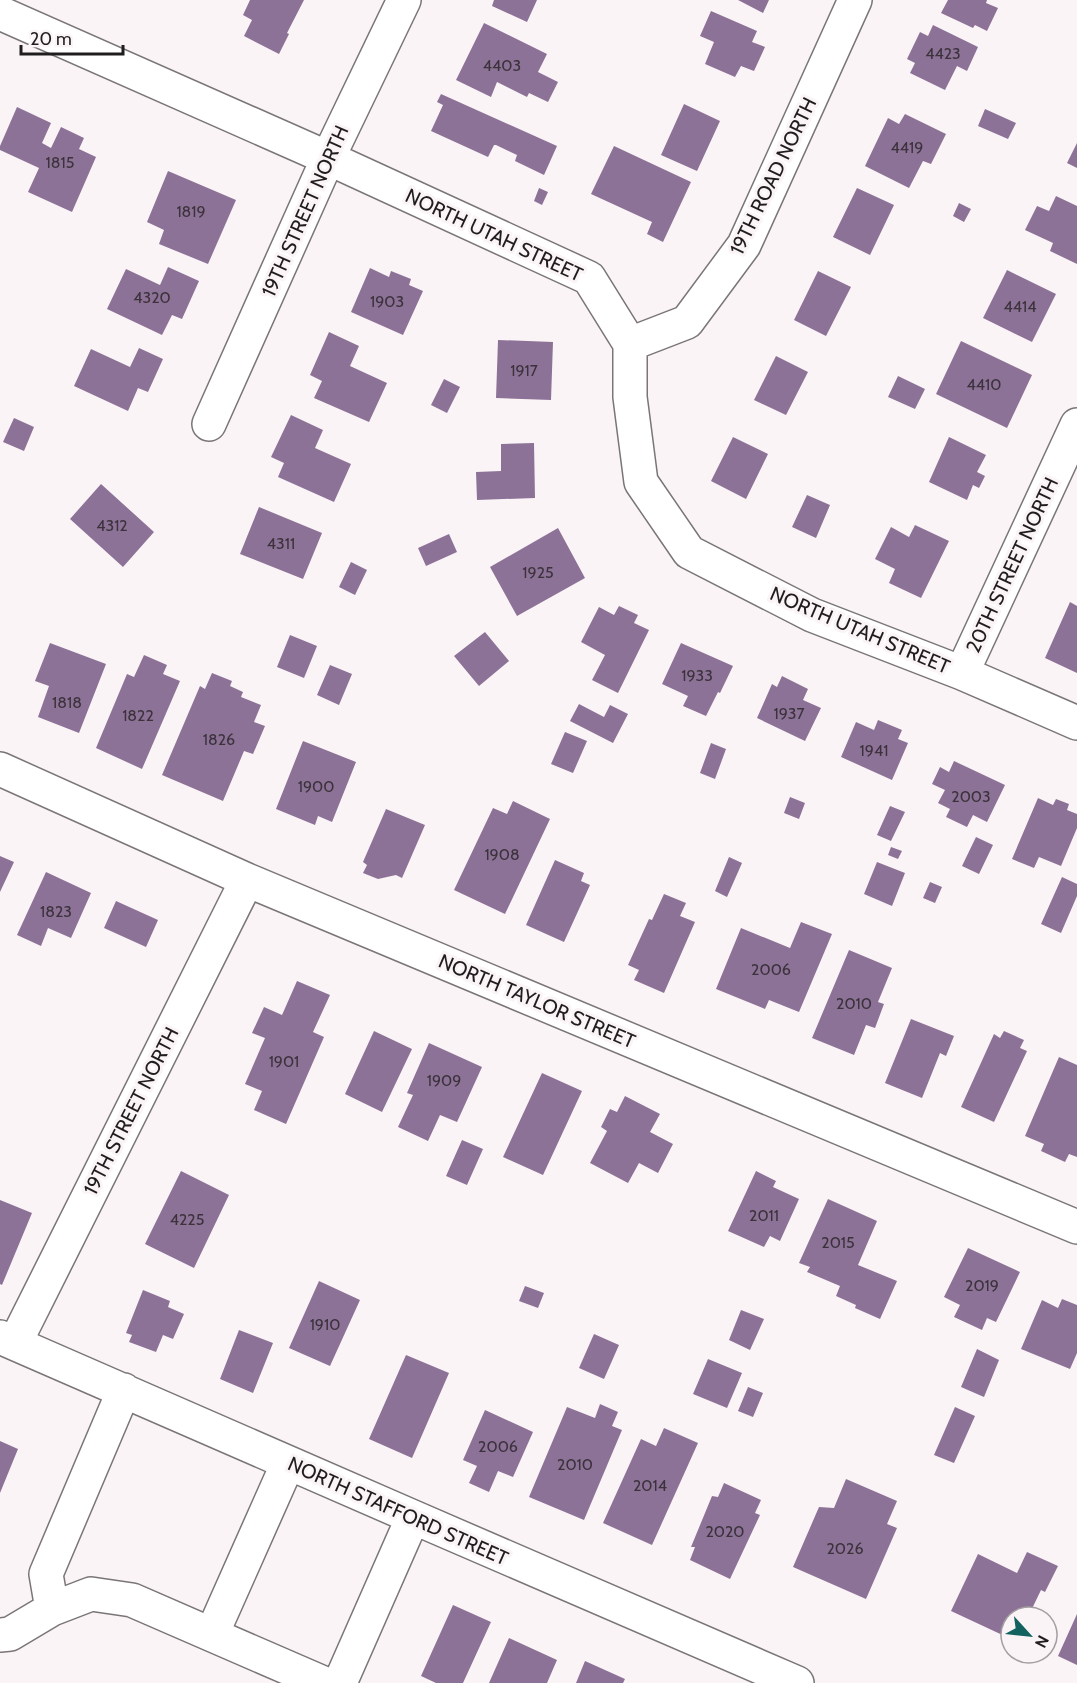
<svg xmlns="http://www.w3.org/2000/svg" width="1077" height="1683" font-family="Cabin,sans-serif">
  <rect width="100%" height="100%" fill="#fbf4f7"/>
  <path fill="#8d7297" d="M250,0H304L287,33L289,34L279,54L244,36L252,20L243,15Z
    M494,0H537L527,22L492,6Z
    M738,0H769L763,13Z
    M948,0H987L986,3L998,8L987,31L975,25L973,28L941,13Z
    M711,11L757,31L752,42L765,47L754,71L741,66L735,77L705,64L714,42L700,36Z
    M484,23L547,54L538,72L558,82L548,102L529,93L527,97L497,82L491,97L456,80Z
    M933,25L978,47L967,71L957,66L945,90L910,73L915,63L907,59L920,32L928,36Z
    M441,94L557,146L544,175L515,161L517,155L496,145H494L488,157L431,131L443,105L437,102Z
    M684,104L720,121L697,171L661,155Z
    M17,107L51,123L42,143L51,148L61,127L84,138L79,149L96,157L72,212L28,192L39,168L0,150V146Z
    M985,109L1016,123L1008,139L978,126Z
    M905,114L946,134L931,164L923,161L909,188L865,166L888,118L899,124Z
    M1077,143V168L1067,163Z
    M614,146L691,182L663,242L647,234L652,222L591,194Z
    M168,171L236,200L208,264L159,244L164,230L147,222Z
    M539,188L548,192L542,205L534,201Z
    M857,188L894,205L870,255L833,237Z
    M1056,196L1077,206V264L1050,251L1053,243L1025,230L1037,206L1049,211Z
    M959,203L971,209L964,222L953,216Z
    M168,267L199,281L182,319L172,315L162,335L107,309L126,269L160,285Z
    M370,268L389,277L391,271L411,279L409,285L423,291L403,335L351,312Z
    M1007,270L1056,294L1032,342L983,318Z
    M818,271L851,287L826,336L794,320Z
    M329,332L359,346L350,366L387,383L369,422L314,398L322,381L310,375Z
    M498,340L553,342L551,400L496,398Z
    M961,341L1032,375L1007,428L936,394Z
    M139,348L163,359L148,392L138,388L128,411L74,386L91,349L130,367Z
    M776,356L808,372L786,415L754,400Z
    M898,376L925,389L915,409L888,397Z
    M444,379L460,387L447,413L431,405Z
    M291,415L323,430L315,448L351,464L334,502L278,477L284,463L271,457Z
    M14,418L34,427L24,451L3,442Z
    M733,437L768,454L746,499L711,481Z
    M949,437L986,455L977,472L985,476L979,488L973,485L967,500L929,482Z
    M534,443L535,498L477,500L476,472L501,471V444Z
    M101,484L154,532L123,567L70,519Z
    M807,495L830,505L816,538L792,527Z
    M259,507L322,533L303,579L240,554Z
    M915,525L949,541L921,598L889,583L895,569L875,559L891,527L909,537Z
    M558,528L585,578L517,616L490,567Z
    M449,534L457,552L426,566L418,548Z
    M351,562L367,570L355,595L339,587Z
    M1070,602L1077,606V673L1045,658Z
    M619,606L638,615L634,623L649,630L618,693L592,680L605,655L581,642L599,607L614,615Z
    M485,632L509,661L479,686L454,656Z
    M290,635L317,646L304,678L277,667Z
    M50,643L106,664L79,733L38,717L49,686L35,681Z
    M681,643L733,666L720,693L718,692L706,716L683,706L688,696L662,684Z
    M144,655L167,665L163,674L180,681L142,769L96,748L127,674L134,677Z
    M330,665L352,674L339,705L317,695Z
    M212,673L232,681L230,686L243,692L241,697L261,705L254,722L265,726L253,754L244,751L223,801L162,775L200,686L205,689Z
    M782,676L808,689L803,700L821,708L805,741L757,718L772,684L777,687Z
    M579,704L604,717L610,705L628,714L613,743L570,721Z
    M878,720L902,730L898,739L908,743L892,780L841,757L856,722L874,730Z
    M565,732L587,741L573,773L551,764Z
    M303,741L356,762L332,822L318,816L315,825L276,809Z
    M711,743L726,749L715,779L700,773Z
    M954,761L1005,785L987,822L973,815L967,827L946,817L950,809L938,803L945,790L932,784L940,767L949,772Z
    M790,797L805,803L799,819L784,813Z
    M1038,798L1053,805L1056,799L1069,804L1067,810L1077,814V828L1061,866L1039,857L1034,868L1012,859Z
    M513,801L550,819L505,914L454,890L493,808L507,814Z
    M890,806L905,812L891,841L877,835Z
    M386,809L425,825L402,878L396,875L378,879L363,873L367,865L363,862Z
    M976,837L993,845L979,874L962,866Z
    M891,847L902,851L898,859L888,855Z
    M0,856L14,862L0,892Z
    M729,857L742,863L727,897L715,891Z
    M555,860L584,873L581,881L590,885L564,942L526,925Z
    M877,862L905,873L892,906L864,894Z
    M46,872L91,893L71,938L48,928L41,946L17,935Z
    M1062,877L1077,884V896L1061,933L1041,924Z
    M930,882L942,887L935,903L923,898Z
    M664,894L686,903L680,916L695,922L664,993L634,980L639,970L628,965L649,919L652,920Z
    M116,901L158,920L146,947L104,928Z
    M801,922L832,934L799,1012L769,1000L765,1009L716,989L741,928L790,948Z
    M849,950L892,968L878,1002L884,1004L875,1028L866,1025L854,1055L812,1038Z
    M297,981L330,995L313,1032L324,1037L286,1124L254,1110L262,1091L245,1084L265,1038L252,1033L264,1007L282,1015Z
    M911,1019L954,1036L946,1056L940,1053L922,1098L885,1083Z
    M374,1031L412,1049L382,1112L345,1094Z
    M1004,1031L1024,1040L1020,1048L1027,1051L994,1122L961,1107L994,1034L1000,1038Z
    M429,1043L482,1067L457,1122L440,1115L428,1141L398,1127L413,1095L407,1093Z
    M1059,1057L1077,1065V1157L1069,1154L1065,1162L1041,1151L1044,1144L1025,1136Z
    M542,1073L582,1091L543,1175L503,1157Z
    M625,1096L660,1114L650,1132L673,1144L658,1173L639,1163L628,1183L590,1163L607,1131L601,1127L610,1109L617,1112Z
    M462,1140L483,1149L467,1185L446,1176Z
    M181,1171L229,1195L194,1268L145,1244Z
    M756,1171L776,1181L773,1187L799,1199L780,1241L770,1236L764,1247L728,1231Z
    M828,1199L877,1221L858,1265L897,1281L880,1319L855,1308L856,1305L836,1296L840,1286L807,1272L810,1267L799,1263Z
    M0,1200L32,1213L2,1285L0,1284Z
    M968,1248L1020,1272L996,1322L987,1318L982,1330L954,1317L960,1305L944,1297Z
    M319,1281L360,1300L330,1366L289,1348Z
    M525,1286L544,1293L538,1308L519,1301Z
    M143,1290L170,1301L168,1307L184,1314L173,1339L163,1335L156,1352L129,1342L132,1335L126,1333Z
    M1062,1299L1077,1305V1353L1070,1369L1021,1349L1042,1300L1058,1308Z
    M741,1310L764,1319L750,1350L729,1340Z
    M239,1330L273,1343L253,1393L220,1379Z
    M594,1334L619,1345L604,1379L579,1368Z
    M977,1349L999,1360L984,1397L961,1387Z
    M406,1355L449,1373L412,1458L369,1439Z
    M708,1359L742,1373L727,1408L693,1394Z
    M748,1387L763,1393L753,1417L738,1411Z
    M600,1404L618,1412L612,1426L622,1430L584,1520L529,1497L567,1407L595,1418Z
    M955,1407L975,1416L954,1463L934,1455Z
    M485,1410L533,1432L513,1477L498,1471L489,1492L469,1483L477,1466L463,1460Z
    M664,1428L698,1443L652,1545L603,1523L641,1439L656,1446Z
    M0,1441L18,1449L0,1493Z
    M846,1479L897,1501L887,1524L897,1528L866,1599L793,1567L819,1507L834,1508Z
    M724,1483L761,1500L755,1513L760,1515L730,1579L690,1560L695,1547H691L712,1496L718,1497Z
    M1027,1552L1058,1566L1045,1592L1041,1590L1028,1617H1011V1639L951,1611L978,1554L1017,1573Z
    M453,1605L491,1622L463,1683H436L421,1676Z
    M1077,1614V1665L1058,1656Z
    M509,1638L557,1660L547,1683H489Z
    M585,1661L625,1679L623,1683H576Z"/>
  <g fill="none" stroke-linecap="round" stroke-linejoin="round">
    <g stroke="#7a7577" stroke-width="36">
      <path id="minor" d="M0,13L328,158L589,278L630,344V397L641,482L689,552L812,615L962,673L1077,723
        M630,344L687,322L744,245L855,0
        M209,424L328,158L404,0
        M962,673L1077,425
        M0,769L247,880L1077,1227
        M0,1337L413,1517L797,1683
        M15,1343L247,880
        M52,1609L46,1574L124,1390
        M212,1634L288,1463
        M0,1635L10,1634L52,1609L91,1594L132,1600L323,1683
        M340,1683L413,1517"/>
    </g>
    <use href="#minor" stroke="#fff" stroke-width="33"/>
  </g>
  <g text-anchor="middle" stroke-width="6" stroke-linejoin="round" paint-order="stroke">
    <g font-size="16" fill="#3b323c">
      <text x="943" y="59">4423</text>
      <text x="502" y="71">4403</text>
      <text x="907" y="153">4419</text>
      <text x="60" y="168">1815</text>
      <text x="191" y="217">1819</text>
      <text x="152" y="303">4320</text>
      <text x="387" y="307">1903</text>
      <text x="1020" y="312">4414</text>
      <text x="524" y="376">1917</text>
      <text x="984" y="390">4410</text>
      <text x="112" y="531">4312</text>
      <text x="281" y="549">4311</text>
      <text x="538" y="578">1925</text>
      <text x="697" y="681">1933</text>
      <text x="67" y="708">1818</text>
      <text x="789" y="719">1937</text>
      <text x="138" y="721">1822</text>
      <text x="219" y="745">1826</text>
      <text x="874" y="756">1941</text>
      <text x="316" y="792">1900</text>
      <text x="971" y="802">2003</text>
      <text x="502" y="860">1908</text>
      <text x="56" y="917">1823</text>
      <text x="771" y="975">2006</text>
      <text x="854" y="1009">2010</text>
      <text x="284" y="1067">1901</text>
      <text x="444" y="1086">1909</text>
      <text x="764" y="1221">2011</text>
      <text x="187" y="1225">4225</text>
      <text x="838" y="1248">2015</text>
      <text x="982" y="1291">2019</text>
      <text x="325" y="1330">1910</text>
      <text x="498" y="1452">2006</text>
      <text x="575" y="1470">2010</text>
      <text x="650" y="1491">2014</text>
      <text x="725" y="1537">2020</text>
      <text x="845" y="1554">2026</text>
    </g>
    <g font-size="20" fill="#201d1e" stroke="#fbf4f7">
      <text transform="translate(773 176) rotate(-64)" y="7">19TH ROAD NORTH</text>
      <text transform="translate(305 211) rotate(-66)" y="7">19TH STREET NORTH</text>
      <text transform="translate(494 235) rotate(25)" y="7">NORTH UTAH STREET</text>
      <text transform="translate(1012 565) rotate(-65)" y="7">20TH STREET NORTH</text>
      <text transform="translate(860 630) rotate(23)" y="7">NORTH UTAH STREET</text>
      <text transform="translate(537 1001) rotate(23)" y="7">NORTH TAYLOR STREET</text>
      <text transform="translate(131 1111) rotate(-63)" y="7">19TH STREET NORTH</text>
      <text transform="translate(398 1511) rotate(24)" y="7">NORTH STAFFORD STREET</text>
    </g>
  </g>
  <g transform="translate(1029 1635) rotate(117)"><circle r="28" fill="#fbf4f7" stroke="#a39ea0" stroke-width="1.5"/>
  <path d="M0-4.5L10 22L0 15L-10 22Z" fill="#12625f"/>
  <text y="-9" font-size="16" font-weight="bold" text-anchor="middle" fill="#201d1e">N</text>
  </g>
  <path d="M21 45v9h102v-9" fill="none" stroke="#201d1e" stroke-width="3"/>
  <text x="30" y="45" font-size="18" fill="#201d1e" stroke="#fbf4f7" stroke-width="4.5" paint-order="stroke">20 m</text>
</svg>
